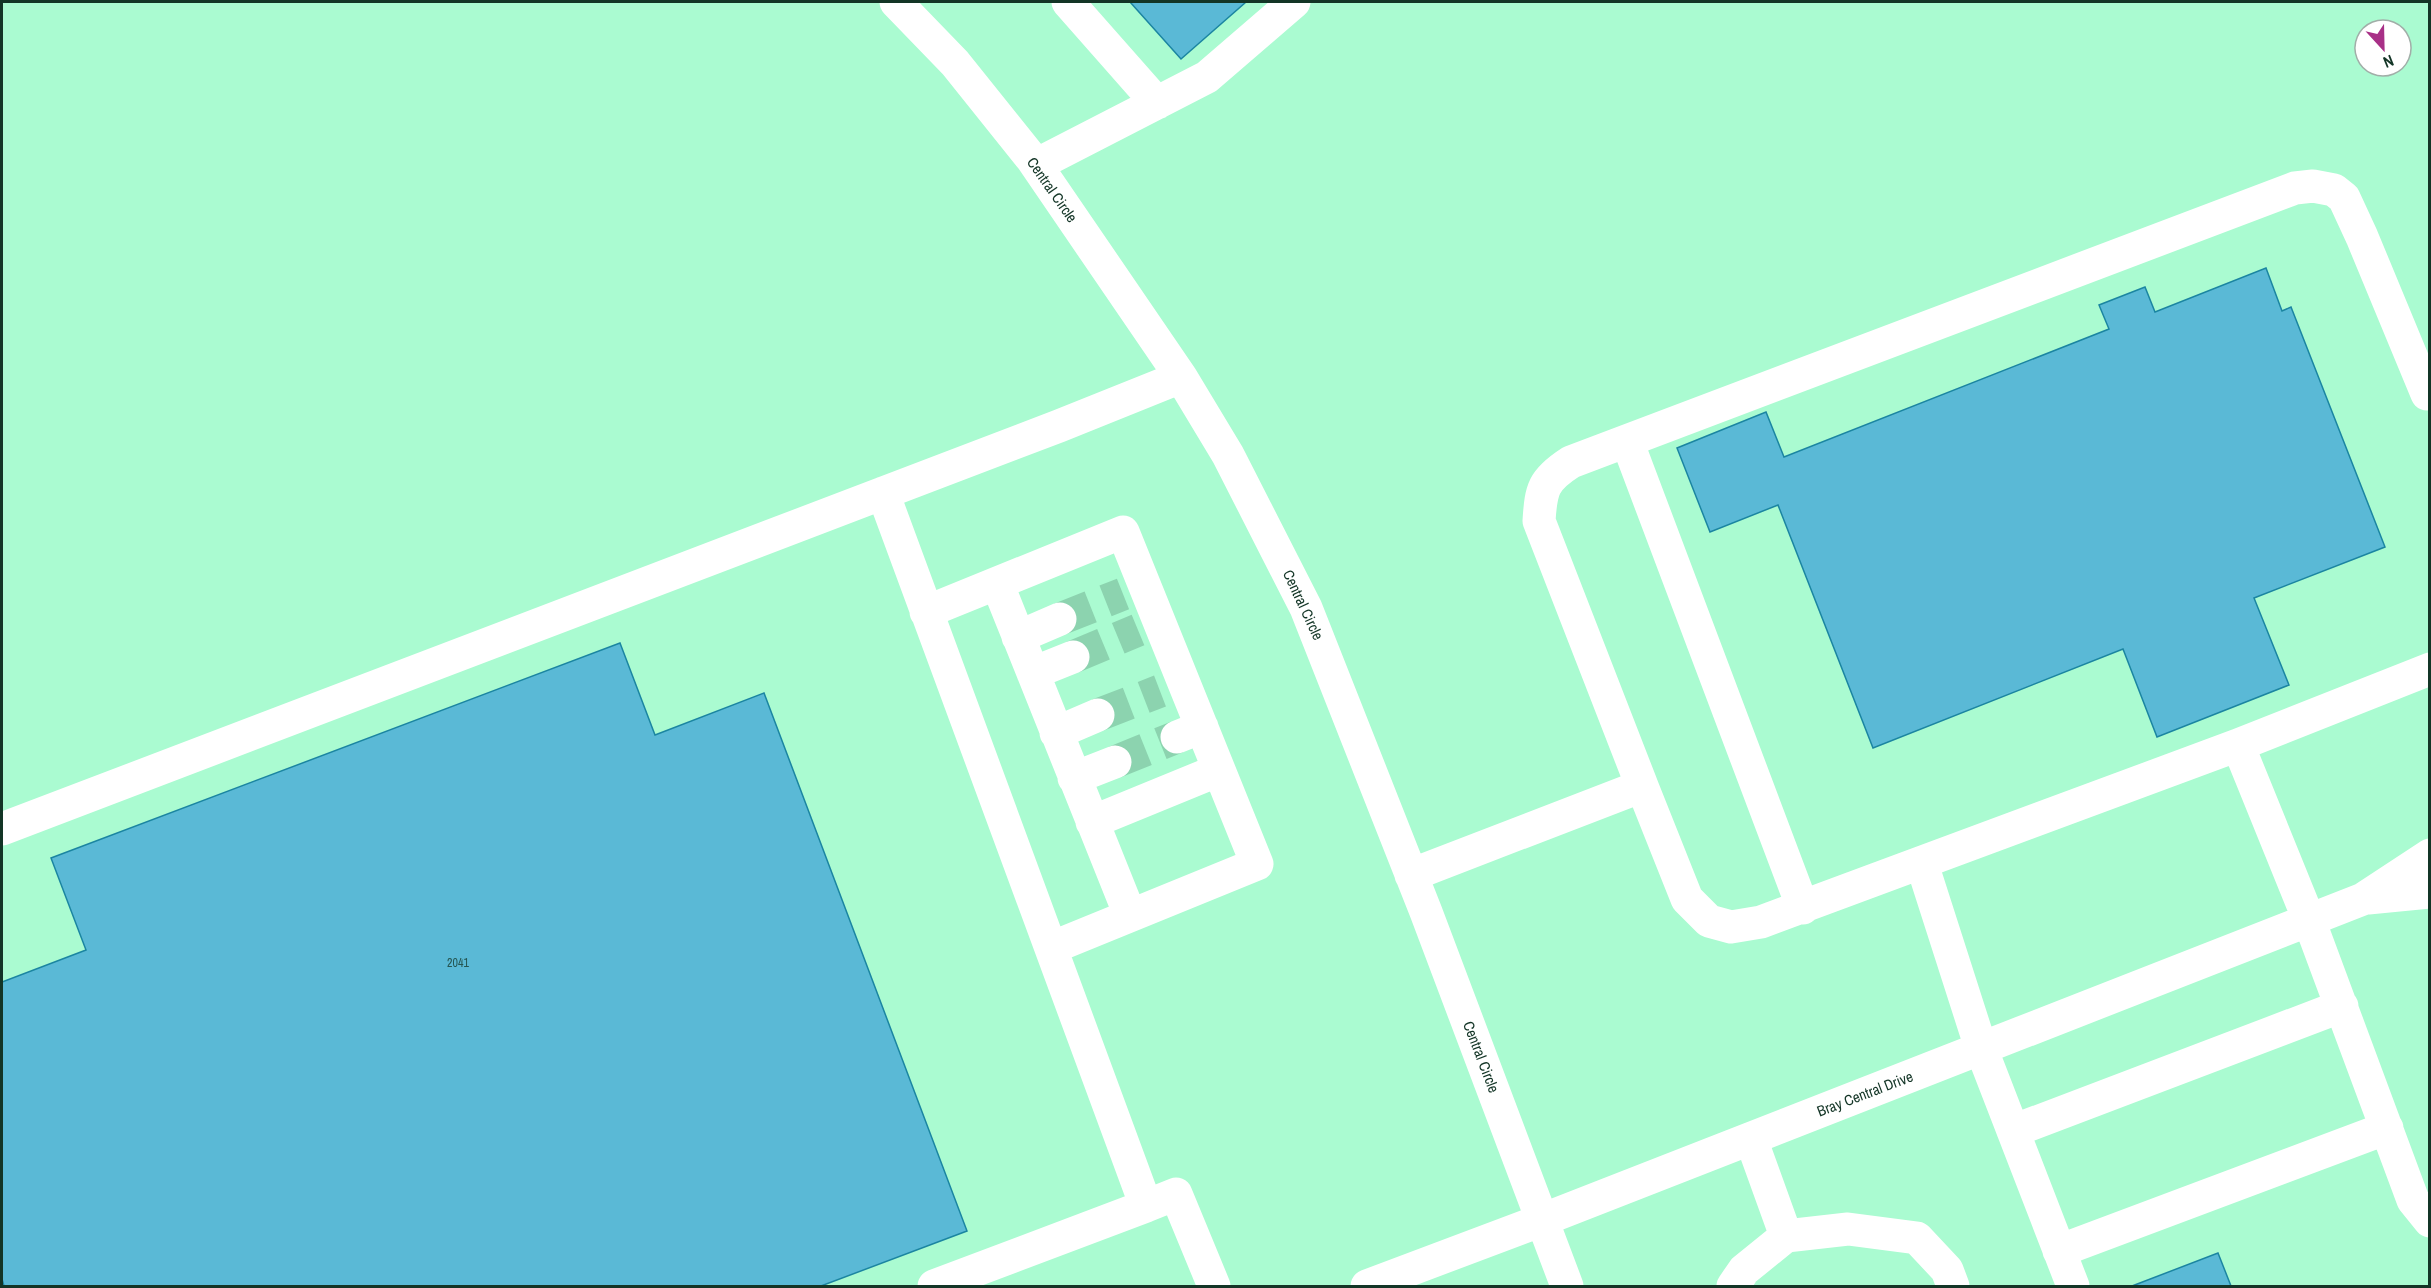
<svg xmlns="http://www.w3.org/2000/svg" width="2431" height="1288" font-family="'Archivo Narrow',sans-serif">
  <rect width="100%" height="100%" fill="#aafbd1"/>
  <path fill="#5ab9d6" stroke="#1b85a1" stroke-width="1.5" d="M1130,2H1246L1181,59Z
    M2266,268L2282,311L2291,307L2385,547L2254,598L2289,685L2157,737L2123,649L1873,748L1778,505L1710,532L1677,448L1766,412L1784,457L2109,329L2099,305L2145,287L2155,312Z
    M620,643L655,735L764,693L967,1231L821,1286H4L2,1279V982L86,950L51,858Z
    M2218,1253L2231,1286H2132Z"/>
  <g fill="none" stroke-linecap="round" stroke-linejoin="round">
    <path stroke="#8cd3af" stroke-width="33" stroke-dasharray="33 16" stroke-linecap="butt" d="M1060,619L1123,594
      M1073,657L1138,630
      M1098,715L1160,691
      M1115,762L1177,737"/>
    <path stroke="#fff" stroke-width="33" d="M896,2L955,63L1032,159L1181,377L1228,455L1306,608L1426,912L1567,1286
      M1068,2L1157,103
      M1036,165L1207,77L1294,2
      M1627,441L1803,908
      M883,493L1146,1206L1176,1194L1214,1286
      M997,583L1130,915
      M926,612L1123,532L1257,864L1051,948
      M1018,637L1060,619
      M1033,673L1073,657
      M1056,733L1098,715
      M1177,737L1202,727
      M2238,745L2309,920L2413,1200L2430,1221
      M1074,778L1115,762
      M1642,786L1539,521C1541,489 1543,480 1571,462L2295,188L2313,186L2334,190L2344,198L2362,237L2427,394
      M1092,822L1219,770
      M2,829L1059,426L1181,377
      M1922,864L1981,1048L2073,1286
      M1411,875L1642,786L1687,899L1709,921L1731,927L1761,922L2238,745L2430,669
      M2368,898L2430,892
      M2013,1131L2342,1006
      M1751,1139L1786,1236L1848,1229L1917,1238L1947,1270L1953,1286
      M2059,1251L2387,1128
      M934,1286L1146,1206
      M1367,1286L1542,1220L2363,899L2430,855
      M1733,1286L1744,1270L1786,1236"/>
  </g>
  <g text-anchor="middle" stroke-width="4.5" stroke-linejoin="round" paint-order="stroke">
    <g font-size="12" fill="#255652">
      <text x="458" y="967">2041</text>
    </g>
    <g font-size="15" fill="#133526" stroke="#fff">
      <text transform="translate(1052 190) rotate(55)" y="5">Central Circle</text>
      <text transform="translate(1303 605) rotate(65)" y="5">Central Circle</text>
      <text transform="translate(1481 1057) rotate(69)" y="5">Central Circle</text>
      <text transform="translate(1865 1094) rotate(-21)" y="5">Bray Central Drive</text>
    </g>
  </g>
  <rect width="2431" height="1288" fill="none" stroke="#133526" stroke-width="6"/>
  <g transform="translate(2383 48) rotate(158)"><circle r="28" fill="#ffffff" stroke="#a1aea8" stroke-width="1.5"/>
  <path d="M0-4.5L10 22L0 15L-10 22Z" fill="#a83087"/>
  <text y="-9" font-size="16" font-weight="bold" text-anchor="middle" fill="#133526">N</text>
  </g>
</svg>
